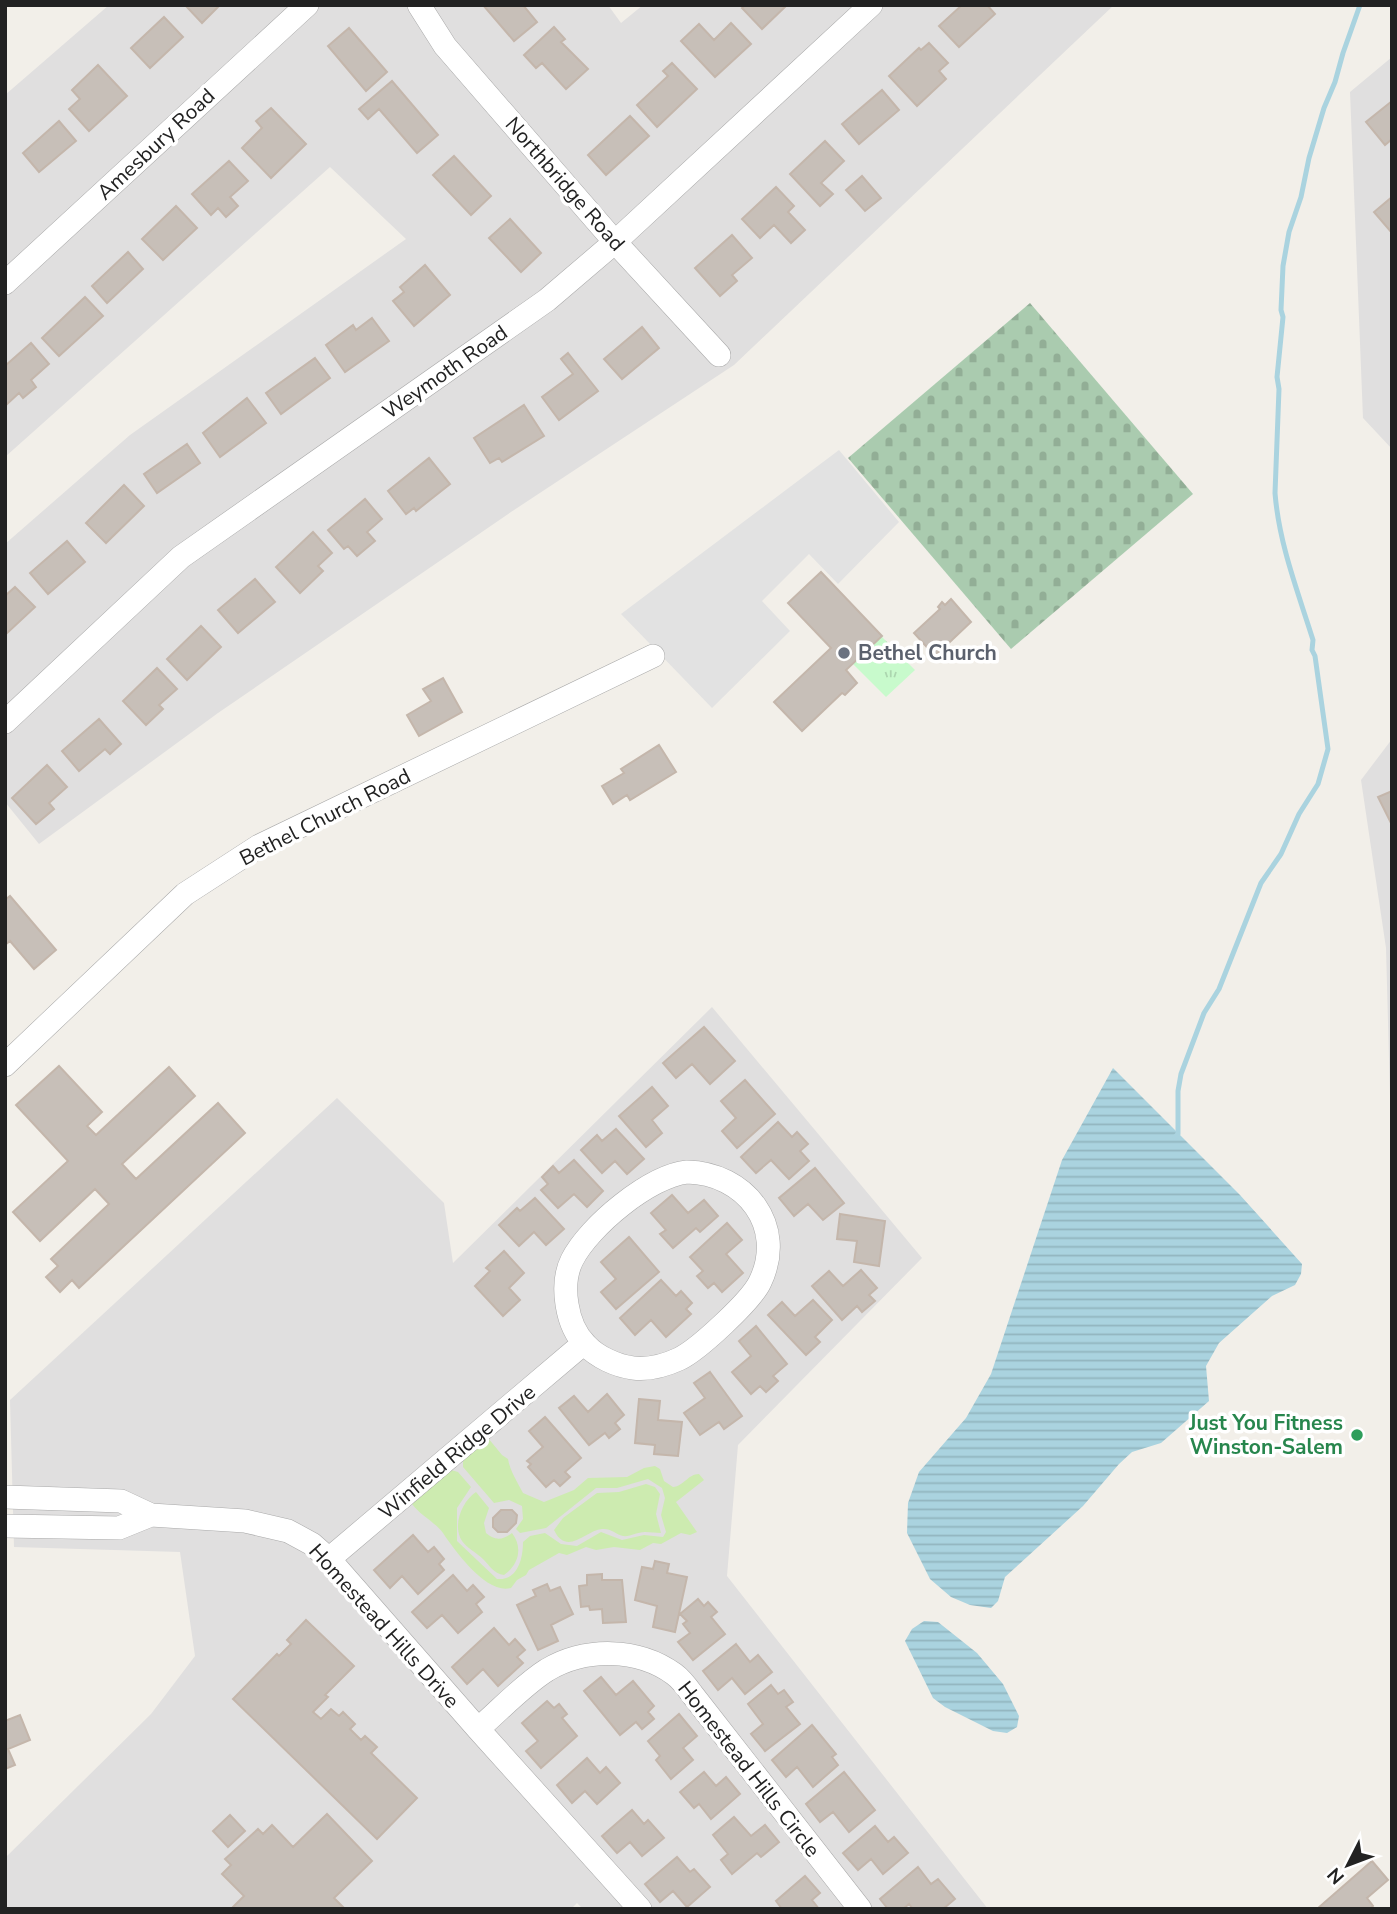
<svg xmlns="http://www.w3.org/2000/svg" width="1397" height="1914" font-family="'Nunito Sans',sans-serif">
  <defs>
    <pattern id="cemetery-stones" width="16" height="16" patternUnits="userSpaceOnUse" patternTransform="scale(1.75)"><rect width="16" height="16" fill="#aacbaf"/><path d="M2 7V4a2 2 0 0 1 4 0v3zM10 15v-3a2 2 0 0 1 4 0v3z" fill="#92ae96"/></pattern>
    <pattern id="park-tufts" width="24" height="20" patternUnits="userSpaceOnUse" patternTransform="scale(1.75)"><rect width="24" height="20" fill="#c8facc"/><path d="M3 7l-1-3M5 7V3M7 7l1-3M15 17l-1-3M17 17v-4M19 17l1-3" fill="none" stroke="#acd6af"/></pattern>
    <pattern id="water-rules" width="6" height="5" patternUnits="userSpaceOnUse" patternTransform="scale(1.75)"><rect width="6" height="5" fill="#aad3df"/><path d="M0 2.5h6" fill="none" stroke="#92b5bf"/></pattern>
  </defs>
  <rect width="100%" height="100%" fill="#f2efe9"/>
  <path fill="#e0dfdf" d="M109,5H608L621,23L643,5H1114L734,365L511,512L218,713L39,844L5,802V544L130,435L406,239L330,167L5,457V95Z
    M1392,57V449L1363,418L1350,92Z
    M1392,739V1170L1386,948L1361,780Z
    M712,1007L922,1258L738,1445L727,1576L988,1909H583L577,1903L571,1909H5V1858L151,1714L195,1656L180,1552L14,1547L10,1400L337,1098L444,1203L453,1263Z"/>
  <path fill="#cdebb0" d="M488,1438L502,1455L508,1459C510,1471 518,1483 523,1493L544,1502L574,1490L588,1478L627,1477L644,1468L655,1466L660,1469L664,1481L673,1487C684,1486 688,1474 699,1474L704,1480L676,1502L697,1532L690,1535L681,1533L661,1544L653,1543L640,1550L614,1547L596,1550L586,1547L567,1555L559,1553L529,1570L526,1575L517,1580L511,1588C487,1595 455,1551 443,1533C435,1522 421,1516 412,1504L451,1470L458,1472L471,1487L457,1508V1541L497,1579C518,1581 523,1558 523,1542L530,1536L545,1533L561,1544L577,1546L601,1532L622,1540L644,1535L663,1537L666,1532L661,1515L665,1498L662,1488L648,1479L617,1488H596L546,1528L520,1533L516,1529L523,1519L522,1506L509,1500L494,1503L463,1467V1460Z
    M646,1484L655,1487L660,1494L656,1514L661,1533C656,1533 650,1532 645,1532C637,1532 630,1537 623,1536C615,1534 611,1528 602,1529C586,1530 567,1557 554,1530L563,1518L597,1493L619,1492Z
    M476,1492L489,1508L484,1523L486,1533C495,1541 503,1540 512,1533C523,1547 519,1565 504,1575C494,1574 490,1566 483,1559C477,1553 467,1548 462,1541C452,1526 462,1501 476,1492Z"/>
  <path fill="url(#cemetery-stones)" d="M1030,303L1193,494L1011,649L848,458Z"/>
  <path fill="url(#park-tufts)" d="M881,636L915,670L886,697L853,664Z"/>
  <path fill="#e2e2e2" d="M839,450L899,522L838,584L809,554L762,601L790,631L712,708L621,614Z"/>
  <path fill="url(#water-rules)" d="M1113,1068L1240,1195L1302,1264L1301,1274L1295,1285L1272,1296L1219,1343L1206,1366L1209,1401L1161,1443L1132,1452L1119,1464L1083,1506L1005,1577L998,1601L991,1608L970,1605L951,1597L930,1579L907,1533L908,1503L919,1472L966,1418L991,1374L1062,1160Z
    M924,1621L938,1622L977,1653L1003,1684L1019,1716L1017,1727L1007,1733L993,1731L945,1707L933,1698L905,1641L912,1629Z"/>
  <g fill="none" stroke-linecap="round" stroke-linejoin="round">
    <path stroke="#aad3df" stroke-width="5" d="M1175,1137L1178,1134V1091L1181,1074L1204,1013L1219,989L1261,883L1281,854L1299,814L1318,784L1328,749L1315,656L1312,650L1313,640C1298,592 1279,544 1275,493L1279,389L1277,377L1283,317L1281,310L1283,266L1289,232L1301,197L1309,158L1324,108L1335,82L1343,53L1360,5"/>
  </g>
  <path fill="#c7bfb8" stroke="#c4b6ab" stroke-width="2" d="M185,5H220L202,23Z
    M483,5H523L537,22L514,41Z
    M745,5H787L762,29L742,8Z
    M962,5H987L995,14L959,47L939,26Z
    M164,17L183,37L150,68L131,48Z
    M731,23L751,44L715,77L681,41L699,24L714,40Z
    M554,27L565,39L561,42L588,69L566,89L542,63L536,68L524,55Z
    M349,28L387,72L366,91L328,46Z
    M929,43L948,63L939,71L946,79L917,106L889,76L919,48L921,50Z
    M672,63L697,89L657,127L637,105L668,76L663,71Z
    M98,65L127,96L89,131L69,109L80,99L72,90Z
    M392,81L438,135L417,153L379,109L368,119L359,109Z
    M882,90L899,110L859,144L842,124Z
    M1392,101V139L1385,145L1366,122Z
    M271,108L306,144L271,178L242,148L262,128L256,121Z
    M630,116L649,136L606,175L588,155Z
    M59,121L76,141L39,172L23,153Z
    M825,141L844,161L821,183L833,194L820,206L790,174Z
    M454,156L491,196L471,215L433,175Z
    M229,161L248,181L230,197L238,206L226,217L218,208L211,215L192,194Z
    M862,176L881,198L865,211L846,190Z
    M776,187L794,206L788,212L805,230L791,243L774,225L760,238L742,219Z
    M1392,197V233L1374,212Z
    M176,206L197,228L163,260L142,239Z
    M510,219L541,253L521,272L489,238Z
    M732,235L752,258L732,275L737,281L720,296L695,268Z
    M128,252L143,269L107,303L92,286Z
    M425,265L450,295L414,326L393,301L404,292L400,287Z
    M85,297L103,316L59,356L42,338Z
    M372,318L389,341L345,372L326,345L353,325L356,330Z
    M642,327L659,348L622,379L604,359Z
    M31,343L49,364L31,380L36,387L23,398L19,393L5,406V366Z
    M568,353L598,391L559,420L542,397L573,374L561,359Z
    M315,358L330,378L281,414L266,393Z
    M247,398L266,423L220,457L203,433Z
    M524,405L544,436L502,462L499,458L490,463L474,438Z
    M187,444L200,463L157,493L144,474Z
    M429,458L450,484L416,511L414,508L406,514L388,491Z
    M124,485L144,506L106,543L86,523Z
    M365,499L382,519L367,532L375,541L357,556L348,546L344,549L328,530Z
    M313,532L332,553L318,566L323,571L300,593L276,567Z
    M67,541L85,562L48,594L30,573Z
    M821,572L882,636L846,670L857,683L845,695L842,693L802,731L774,702L831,648L788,603Z
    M255,579L275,602L238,633L218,610Z
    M15,587L35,607L5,635V596Z
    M951,599L971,622L935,656L914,633L940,609L938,607L942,602L945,605Z
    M201,626L221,647L187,680L167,659Z
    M157,668L177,689L159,705L163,709L146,725L123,701Z
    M443,678L462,712L419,736L407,715L431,701L423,689Z
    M99,719L121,744L110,754L105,749L79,771L62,751Z
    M659,745L676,772L630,800L627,795L613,804L602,786L624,773L621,769Z
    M47,765L67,787L49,803L54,809L36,824L12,798Z
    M1392,791V825L1378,797Z
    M10,896L56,950L34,969L10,941L5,945V900Z
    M704,1027L735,1061L710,1084L692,1064L676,1078L663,1063Z
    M59,1066L102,1112L87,1126L96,1135L169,1067L195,1096L122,1164L136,1179L218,1103L245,1133L79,1288L72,1280L60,1292L46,1277L58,1266L51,1259L109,1204L95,1189L40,1241L13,1212L68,1161L16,1105Z
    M745,1080L775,1114L737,1148L722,1131L736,1118L721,1101Z
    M652,1087L668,1106L652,1120L662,1133L646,1147L619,1116Z
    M778,1122L792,1137L797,1132L808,1144L800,1151L809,1161L789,1179L771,1160L756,1173L741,1157Z
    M616,1129L644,1159L627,1174L615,1161L602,1173L581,1150L597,1135L602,1141Z
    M574,1160L603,1191L587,1207L574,1194L558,1208L541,1190L548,1184L542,1177L553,1166L559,1173Z
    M815,1168L844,1203L823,1220L808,1204L794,1216L779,1198Z
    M672,1195L688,1213L704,1200L718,1216L700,1232L696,1228L673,1248L660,1234L666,1230L651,1213Z
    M535,1198L564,1229L546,1245L534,1232L519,1246L499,1225L517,1208L520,1211Z
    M840,1214L885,1221L879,1266L854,1262L857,1241L837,1239Z
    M727,1223L742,1240L726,1254L743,1273L722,1292L714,1283L708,1288L697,1276L703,1271L690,1257Z
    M629,1237L659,1272L616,1309L601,1292L616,1279L601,1262Z
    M504,1251L524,1273L509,1288L520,1300L503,1316L475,1286L490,1271L486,1268Z
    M861,1270L877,1288L869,1295L875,1301L862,1312L857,1306L842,1320L812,1286L829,1271L843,1286Z
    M661,1280L676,1296L681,1291L692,1303L686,1309L691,1314L666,1337L651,1320L635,1335L620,1318Z
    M813,1300L832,1320L815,1337L820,1342L806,1355L768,1315L782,1302L795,1316Z
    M756,1326L787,1364L773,1376L778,1381L766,1392L760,1386L751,1394L732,1372L751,1356L739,1341Z
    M710,1372L742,1416L724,1429L719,1422L700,1435L684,1413L705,1398L694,1383Z
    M607,1394L624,1415L615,1423L620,1429L609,1438L605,1433L589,1445L559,1408L574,1396L588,1412Z
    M639,1399L660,1401L658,1420L682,1422L678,1456L654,1454L655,1445L635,1443Z
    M545,1417L581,1458L565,1472L570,1477L560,1486L554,1480L546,1487L528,1467L531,1464L527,1461L543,1447L529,1431Z
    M501,1510H512L517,1515L516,1523L507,1532H498L493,1527V1518Z
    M413,1535L428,1552L434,1547L444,1559L439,1564L444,1570L418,1594L402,1576L390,1588L374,1570Z
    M655,1561L669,1564L667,1573L687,1577L675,1632L653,1627L657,1606L635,1600L642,1567L653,1569Z
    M602,1574V1580H622L626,1622L603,1623L602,1609L590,1610L589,1606L581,1607L579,1586L587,1585V1575Z
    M453,1575L467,1591L473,1585L484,1597L476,1604L482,1612L458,1633L442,1615L427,1628L412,1612Z
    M547,1584L550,1591L560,1587L573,1614L551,1625L558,1641L538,1650L517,1605L536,1596L533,1590Z
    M698,1599L704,1606L708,1602L717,1612L711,1617L725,1634L693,1660L678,1642L690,1633L683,1624L687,1621L680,1614Z
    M306,1620L354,1666L325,1695L328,1697L313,1712L321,1719L331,1709L339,1716L343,1712L355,1724L350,1729L361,1740L365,1736L377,1747L371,1753L417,1798L377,1839L233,1699L277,1654L279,1656L291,1644L287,1640Z
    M494,1628L509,1645L515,1639L525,1650L517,1657L523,1663L498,1686L483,1669L467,1684L452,1667Z
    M736,1644L750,1662L758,1655L772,1672L745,1694L732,1678L718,1690L703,1671Z
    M601,1677L616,1695L633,1681L654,1706L648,1712L654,1719L642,1729L636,1722L620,1735L584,1691Z
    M771,1685L778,1694L784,1690L793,1702L786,1707L800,1724L765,1751L751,1734L763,1724L748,1704Z
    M547,1701L554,1708L559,1704L567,1714L562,1718L577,1736L541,1768L526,1751L538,1741L522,1723Z
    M679,1714L697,1736L683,1748L693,1760L671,1779L656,1760L660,1756L648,1741Z
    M20,1715L30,1740L8,1749L15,1765L5,1769V1721Z
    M812,1725L836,1754L832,1757L838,1765L813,1787L797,1767L786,1777L772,1760Z
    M587,1758L600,1773L606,1767L620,1783L597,1804L585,1791L572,1803L557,1785Z
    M704,1772L716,1786L726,1777L740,1794L711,1819L699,1804L694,1808L680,1792Z
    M844,1772L875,1810L849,1832L833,1812L820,1822L806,1804Z
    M632,1810L644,1824L648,1820L664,1838L642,1856L630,1842L617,1853L602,1836Z
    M327,1814L372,1861L334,1898L345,1909H231L244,1896L222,1874L231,1865L225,1859L258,1829L263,1834L272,1825L293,1847Z
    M230,1815L245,1831L228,1847L213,1831Z
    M734,1817L751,1836L765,1825L779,1842L761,1857L757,1853L732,1874L721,1860L728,1854L713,1835Z
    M875,1826L888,1842L894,1837L908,1853L883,1874L871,1859L858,1870L843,1853Z
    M677,1857L690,1872L694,1869L710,1887L687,1907L673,1891L660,1902L645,1884Z
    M1372,1861L1388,1880L1367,1898L1373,1906L1370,1909H1317Z
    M918,1867L931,1884L938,1879L955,1899L943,1909H913L909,1904L903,1909H888L880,1899Z
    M805,1876L820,1893L812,1900L819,1909H782L776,1901Z"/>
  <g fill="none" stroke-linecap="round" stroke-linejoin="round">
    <g stroke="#a9a9a9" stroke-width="24">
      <path id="minor" d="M419,5L445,46L615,242L719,355
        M5,283L307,5
        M5,722L181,557L547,300L615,242L871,5
        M5,1065L185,894L259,846L653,656
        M687,1172C745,1173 787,1226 760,1282C751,1301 698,1350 679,1359C666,1365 649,1370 633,1368C617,1366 597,1357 586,1345C566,1326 560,1284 572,1260C589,1226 650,1176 687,1172Z
        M5,1497L121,1501L151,1515
        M5,1526L119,1528L151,1515L245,1521L288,1531L312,1544L329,1559L478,1729L640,1909
        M329,1559L584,1343
        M478,1729C499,1711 523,1685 547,1670C586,1647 638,1648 674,1674C681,1679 687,1687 692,1694L860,1909"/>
    </g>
    <use href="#minor" stroke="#fff" stroke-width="23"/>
  </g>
  <circle fill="#6b7280" stroke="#fff" stroke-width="2.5" cx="844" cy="653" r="7"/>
  <circle fill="#2e9e5b" stroke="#fff" stroke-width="2.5" cx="1357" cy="1435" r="7"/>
  <g text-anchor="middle" stroke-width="7" stroke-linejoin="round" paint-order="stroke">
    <g font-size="21" fill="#222" stroke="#fff">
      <text transform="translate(156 144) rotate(-43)" y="7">Amesbury Road</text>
      <text transform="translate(565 184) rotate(49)" y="7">Northbridge Road</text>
      <text transform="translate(445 372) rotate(-35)" y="7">Weymoth Road</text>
      <text transform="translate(325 817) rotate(-27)" y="7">Bethel Church Road</text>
      <text transform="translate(457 1452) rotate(-40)" y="7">Winfield Ridge Drive</text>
      <text transform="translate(384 1626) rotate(48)" y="7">Homestead Hills Drive</text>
      <text transform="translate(749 1769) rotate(52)" y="7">Homestead Hills Circle</text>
    </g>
    <g font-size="21" font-weight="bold" fill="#5b616d" stroke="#fff" text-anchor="start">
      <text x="858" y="660">Bethel Church</text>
    </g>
    <g font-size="21" font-weight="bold" fill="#27864d" stroke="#fff" text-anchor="end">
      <text x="1343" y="1430">Just You Fitness<tspan x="1343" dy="24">Winston-Salem</tspan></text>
    </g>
  </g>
  <rect width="1397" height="1914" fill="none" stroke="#222222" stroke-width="14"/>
  <g transform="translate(1348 1865) rotate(228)" stroke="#ffffff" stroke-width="5" paint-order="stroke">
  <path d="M0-5L12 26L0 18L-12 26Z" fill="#222222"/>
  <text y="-10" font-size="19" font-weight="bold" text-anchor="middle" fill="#222222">N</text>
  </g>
</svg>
